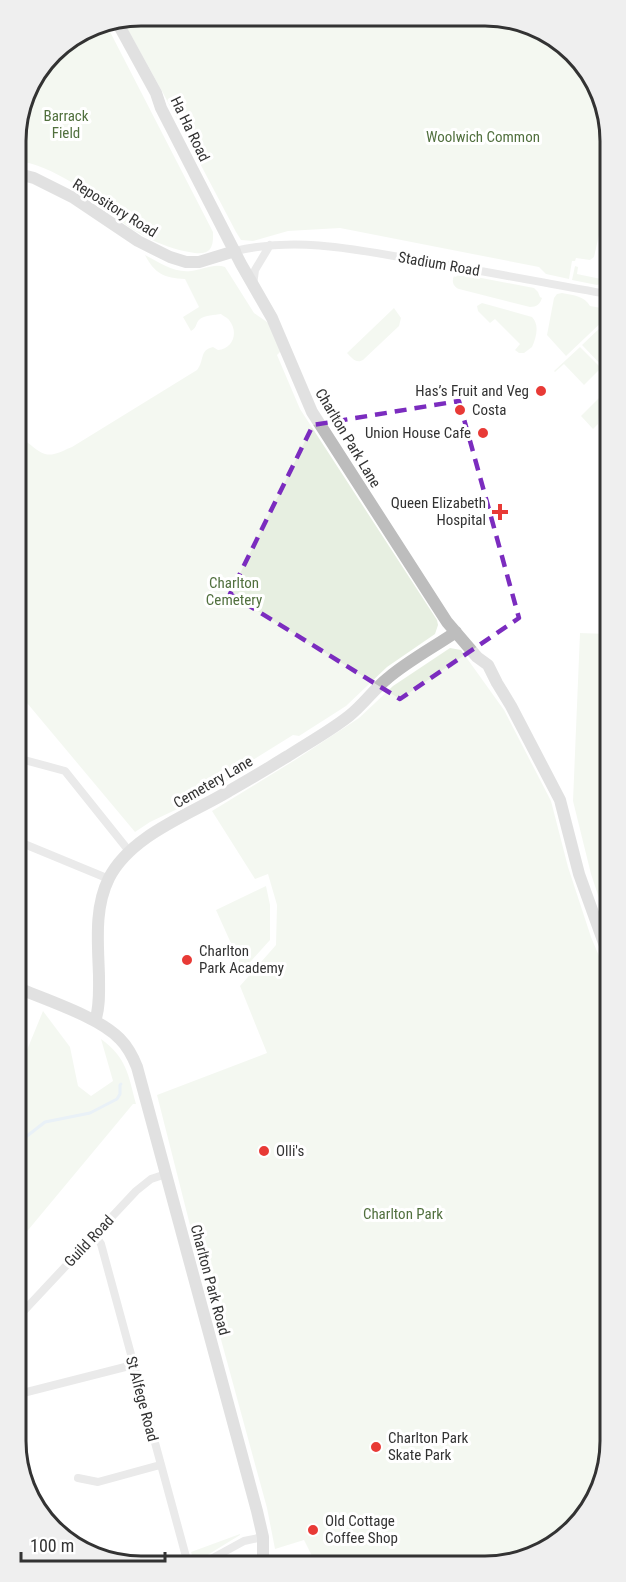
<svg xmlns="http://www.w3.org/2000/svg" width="626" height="1582" font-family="'Roboto Condensed',sans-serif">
  <rect width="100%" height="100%" fill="#fff"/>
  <path fill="#e7efe1" d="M141,15L510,17L574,52L607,108V218L603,217L594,257L590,260L576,258L575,261H572L569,279L546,274L539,267L340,228L288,231L253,241L241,240L236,232L163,93L122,19Z
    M105,22L213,232C214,251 208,256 189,252C161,247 132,232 111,213C99,202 86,190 71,182C54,172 35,162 15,161V132L28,85L57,46L93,24Z
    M145,255C160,263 174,273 191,271C202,270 214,263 225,267L254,313L267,322L273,329L281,351L277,355L300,409L437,620L438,625L435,634L387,667L346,706L299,736L293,735L243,766L242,772L190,803L150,822L135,832L17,691L16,436C30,440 39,458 54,454C60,453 66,449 72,447L197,370C205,360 199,350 213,347L218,350C233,349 239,332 229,320C228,318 223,316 221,314C215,315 205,315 200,319C195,323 198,327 191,331L183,317L199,307L185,279C164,278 155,274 145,255Z
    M575,266L578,267L577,274L606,280L605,282L597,285L572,280Z
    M459,275H466L534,288L538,292L540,297L542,298C540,304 537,307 530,307L459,289C454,287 451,282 454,276L455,277Z
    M562,293C572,295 585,296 590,306L607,309V317L566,356L547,335L554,298L557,294Z
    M482,303L532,317C540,325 536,338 532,347L524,353H519L515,350L520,344L495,319L490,323L478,311L477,306Z
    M394,308L401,318L399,326L363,360C356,364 352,358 347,353Z
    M607,321L608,372L582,345Z
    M580,347L601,368L584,385L564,364L555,372L554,371Z
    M608,389V415L599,413L598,424L593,429L581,416Z
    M580,633L608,634L609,928L591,874L573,801Z
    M450,648L461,650L504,710L551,801L568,867L591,937L609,980L611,1449L580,1524L518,1563L316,1564L304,1540L275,1549L267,1508L193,1237L157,1095L267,1053L240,986L276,945L277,905L268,874L255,879L212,811L295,760L359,718L393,686Z
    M266,886L270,905V940L243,970L216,910Z
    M43,1011L70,1047L78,1086L91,1096L113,1081L101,1039C127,1058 128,1074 136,1104H133L19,1241L18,1072Z
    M240,1534V1535L201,1559L194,1561L191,1552Z"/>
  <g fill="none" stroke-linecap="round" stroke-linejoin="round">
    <path stroke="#cedfee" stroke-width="3" d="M18,1149L27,1136L45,1122L90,1113L117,1099L120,1094V1085L121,1084"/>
    <path stroke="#d0d0d0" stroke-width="8" d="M235,251C299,236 359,250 422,261C484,271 545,283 607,294
      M253,285L255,270L270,245
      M17,758L65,771L129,851
      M17,841L109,879
      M95,1235L101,1244L188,1564
      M19,1316L136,1191L151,1179L166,1174
      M19,1394L133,1365
      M78,1478L98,1482L160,1465
      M202,1564L244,1541L263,1537"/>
    <path stroke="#bdbdbd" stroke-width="12" d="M116,20L156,93L161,108L241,264L272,318L312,412L447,622L477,657L488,665L497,683L511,706L560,800L579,874L609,957
      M15,173L34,178L74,198L138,241L170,257L186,262H199L235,251
      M18,988C46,1000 99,1017 120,1039C128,1047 133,1057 137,1067L257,1511L263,1537V1564
      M95,1021C100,1007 99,991 99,976C98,943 94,908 109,878C131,835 189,815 229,791C249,780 268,768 288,756C308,743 330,731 349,716C363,705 374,689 388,678C408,661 434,647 456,632"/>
  </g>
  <path d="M0 0H626V1582H0ZM459,401L519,618L400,699L230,594L313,425Z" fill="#fff" fill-opacity=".55" fill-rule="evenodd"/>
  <path fill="none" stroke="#7b2cbf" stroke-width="4.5" stroke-dasharray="12 8" stroke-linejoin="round" d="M459,401L519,618L400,699L230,594L313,425Z"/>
  <g fill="#e83a36" stroke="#fff" stroke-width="2">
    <circle cx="541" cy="391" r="6"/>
    <circle cx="460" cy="410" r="6"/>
    <circle cx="483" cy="433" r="6"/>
    <path d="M497 503h6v6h6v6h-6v6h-6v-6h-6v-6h6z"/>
    <circle cx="187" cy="960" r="6"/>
    <circle cx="264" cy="1151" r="6"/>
    <circle cx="376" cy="1447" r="6"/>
    <circle cx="313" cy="1530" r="6"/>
  </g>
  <g text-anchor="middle" stroke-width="6" stroke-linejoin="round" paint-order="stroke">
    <g font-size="15" fill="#51703e" stroke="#fff">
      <text x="66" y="121">Barrack<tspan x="66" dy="17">Field</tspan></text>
      <text x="483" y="142">Woolwich Common</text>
      <text x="234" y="588">Charlton<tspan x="234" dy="17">Cemetery</tspan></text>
      <text x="403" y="1219">Charlton Park</text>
    </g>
    <g font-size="15" fill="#333" stroke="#fff">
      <text transform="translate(190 129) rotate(64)" y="5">Ha Ha Road</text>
      <text transform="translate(115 208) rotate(32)" y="5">Repository Road</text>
      <text transform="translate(439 264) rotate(10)" y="5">Stadium Road</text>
      <text transform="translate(348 438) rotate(59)" y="5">Charlton Park Lane</text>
      <text transform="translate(213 782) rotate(-30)" y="5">Cemetery Lane</text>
      <text transform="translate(89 1241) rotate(-47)" y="5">Guild Road</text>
      <text transform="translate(210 1280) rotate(75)" y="5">Charlton Park Road</text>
      <text transform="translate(142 1399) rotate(75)" y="5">St Alfege Road</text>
    </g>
    <g font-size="15" fill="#333" stroke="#fff" text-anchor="start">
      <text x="529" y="396" text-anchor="end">Has’s Fruit and Veg</text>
      <text x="472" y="415">Costa</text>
      <text x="471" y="438" text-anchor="end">Union House Cafe</text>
      <text x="486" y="508" text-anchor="end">Queen Elizabeth<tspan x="486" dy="17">Hospital</tspan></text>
      <text x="199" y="956">Charlton<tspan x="199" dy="17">Park Academy</tspan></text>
      <text x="276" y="1156">Olli's</text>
      <text x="388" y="1443">Charlton Park<tspan x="388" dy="17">Skate Park</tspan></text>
      <text x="325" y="1526">Old Cottage<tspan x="325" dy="17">Coffee Shop</tspan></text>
    </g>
  </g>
  <path d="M0 0H626V1582H0ZM141 26H485A115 115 0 0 1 600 141V1441A115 115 0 0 1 485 1556H141A115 115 0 0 1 26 1441V141A115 115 0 0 1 141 26Z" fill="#efefef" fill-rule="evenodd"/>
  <path fill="none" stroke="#333" stroke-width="3" d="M141 26H485A115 115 0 0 1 600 141V1441A115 115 0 0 1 485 1556H141A115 115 0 0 1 26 1441V141A115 115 0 0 1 141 26Z"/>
  <path d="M21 1552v9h144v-9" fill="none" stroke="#333333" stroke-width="3"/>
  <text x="30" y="1552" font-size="18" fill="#333333" stroke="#ffffff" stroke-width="4.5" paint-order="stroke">100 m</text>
</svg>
